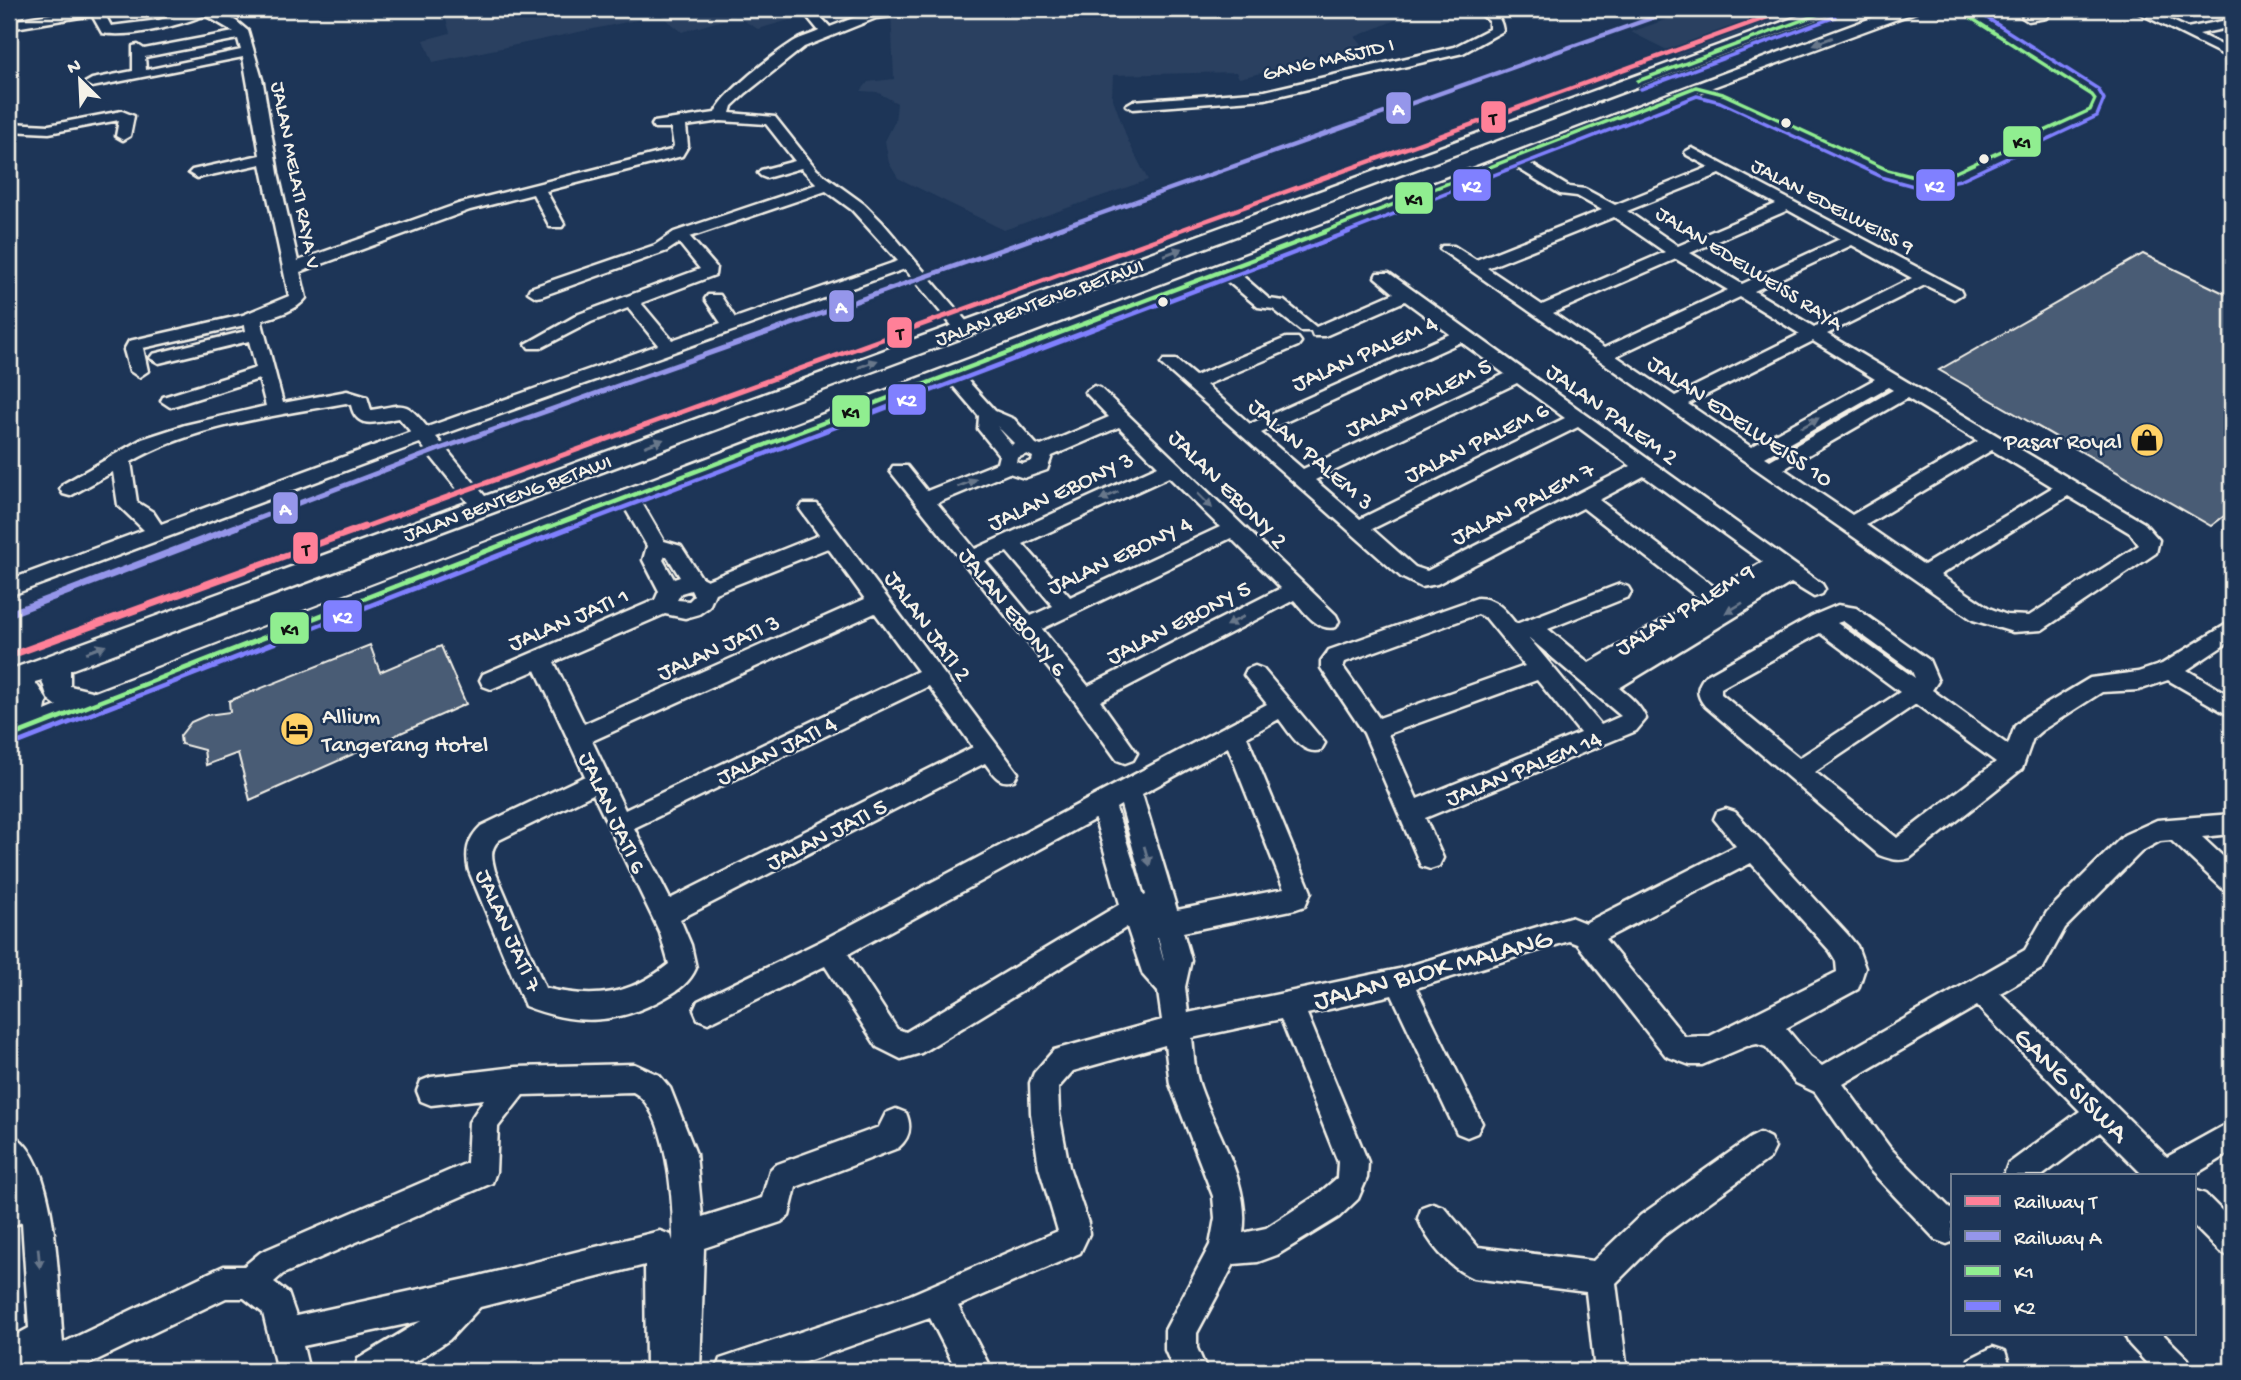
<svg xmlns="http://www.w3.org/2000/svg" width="2241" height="1380" font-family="'Gochi Hand',sans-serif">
  <rect width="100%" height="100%" fill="#1d3557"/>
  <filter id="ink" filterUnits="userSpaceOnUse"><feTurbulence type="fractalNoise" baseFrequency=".0143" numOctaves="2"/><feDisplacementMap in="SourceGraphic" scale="14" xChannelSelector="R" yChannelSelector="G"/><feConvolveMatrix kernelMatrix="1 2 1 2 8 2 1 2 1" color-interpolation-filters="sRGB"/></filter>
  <g filter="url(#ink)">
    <path fill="#2a4060" d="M443,9H827L758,29L736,16L682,32L661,15L433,62L424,40L450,33Z
      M891,9H1422L1355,37L1367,50L1239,78L1236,72L1113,75L1112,96L1128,141L1148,180L1004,230L898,178L889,163L885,141L895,121L897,103L877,92L861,91L868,82L894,79Z
      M1696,9H1807L1679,56L1631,32Z"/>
    <path fill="#485b74" stroke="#f4f1e8" stroke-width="2" d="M2143,254L2232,297V510L2211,526L1939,370Z
      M370,645L380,672L441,646L466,704L250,800L238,753L206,765L204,750L181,744L180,736L191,722L207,715L230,712L229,701Z"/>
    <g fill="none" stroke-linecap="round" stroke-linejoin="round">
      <g stroke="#f4f1e8" stroke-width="5">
        <path id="minor" d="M81,9H102L111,26L159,20L196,9H213L236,21L248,31L263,83L278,173L298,261L458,204L671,150L674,146L671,128H654L652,125L654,122L715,113C723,93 773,55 793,42C801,37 811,35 819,31L805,14L806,11L830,9L819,15L830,27L874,10L917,9L916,13L911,14L876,18L804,47L746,93L732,106L730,113L775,117L817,170L864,204L882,222L973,329L970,333H958L905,269L436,437L489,501L492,506L489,511H475L420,443L9,596V580L144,530L118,505L113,472L70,496L63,494L60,489L63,484L142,439L185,425L266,406L259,379L170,407L161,401L163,397L256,368L249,341L159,363L150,358L153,354L246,331L245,325L143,348L148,371L139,377L130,371L124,350L129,341L243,315L289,296L261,164L197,178L189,173L192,170L260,155L243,57L92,87L85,83L92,79L133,71V46L138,45L144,49L234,32L205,15C179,26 130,38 102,33L92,15L9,29V21ZM238,39L241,50L146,70L145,57ZM721,121L766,124L795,161L761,170L758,173L761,176L766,178L801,168L817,184L674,232L655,245L530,288L528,292L536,297L542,296L667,251L679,243L700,269L579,314L526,344L529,348H541L591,322L628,308L658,345L427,427C404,399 405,405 371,410L367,397L347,391L283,403L262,323L263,320C278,315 296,311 306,298L300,272L470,210L533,194L550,227H562L564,224L546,191L682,156L688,146L686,126ZM826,191L852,210L898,261L735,318L720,295H708L705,299L721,323L672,340L641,303L715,275L716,267L690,237ZM346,403L351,405C357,432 378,421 399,418L411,432L161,524L153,512L137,502L131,462C195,425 275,416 346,403Z
          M1475,9C1491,9 1501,14 1503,31L1463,53L1265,99L1133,109L1126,105L1133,101L1265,91L1454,47L1489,29V21Z
          M2040,9H2053L2046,18L2028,21L2022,17Z
          M2131,9H2147L2187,28L2232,19V27L2199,34L2232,50V59Z
          M122,111L134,116L130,136L123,140L116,136L119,120L49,133L9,131V123L49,125Z
          M1692,148L1960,290L1962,294L1954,299L1925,285L1827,334L2144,523L2159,540L2156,553L2042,630L2013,632L1973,620L1440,249L1442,246H1454L1476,260L1602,210L1577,196L1560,194L1509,163L1507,160L1509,157H1519L1569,187L1585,189L1615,205L1709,167L1687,155L1685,152ZM1720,174L1776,204L1678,246L1627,211ZM1788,210L1840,239L1742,284L1690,253ZM1614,217L1665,252L1542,305L1487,268ZM1852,245L1912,278L1814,327L1754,291ZM1676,259L1728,290L1604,348L1553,313ZM1740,297L1800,334L1675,396L1616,356ZM1813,341L1875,379L1751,447L1688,404ZM1888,387L1893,390L1770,460L1765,457ZM1907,398L1978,441L1852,515L1784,469ZM1992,450L2053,487L1924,565L1866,525ZM2068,496L2130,533L2139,545L2029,616L2007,615L1989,608L1940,575Z
          M1225,265L1231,266L1269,299L1284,301L1316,327L1394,293L1375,277L1377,273H1389L1822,584L1825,589L1822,594L1814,597L1791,583L1619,688C1631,698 1640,705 1646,719L1636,731L1425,818L1443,858L1439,866L1430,869L1421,866L1364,733L1321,668V661L1329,650L1477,598C1496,598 1505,610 1516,624L1612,587L1620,584L1628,587L1631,592L1628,597L1548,629L1589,663L1700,599L1583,508L1437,584L1421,587L1401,577L1161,364L1164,360H1176L1195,376L1286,338H1298L1301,342L1298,346L1206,385L1250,424L1450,334L1405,301L1325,336H1313L1311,331H1301L1273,309L1258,307L1219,274L1217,270L1219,266ZM1461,342L1505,374L1303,469L1261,433ZM1517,383L1565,418L1360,519L1315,480ZM1578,427L1631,466L1427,571L1415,567L1372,529ZM1644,476L1763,562L1717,589L1599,500ZM1478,614L1486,618L1525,666L1379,718L1343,667L1345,662ZM1528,637L1621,716L1601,725ZM1537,680L1580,733L1417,799L1388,734Z
          M951,367L957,369L995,411L1014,419L1036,444L1041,446L1109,417L1085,392L1094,386L1100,388L1336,615L1339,621L1336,627C1318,632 1305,612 1294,600L1100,701L1137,753L1133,760L1125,763L1117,760L1077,704L890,471L893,466H907L927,491L997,463L999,455L978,429L979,416L942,373ZM997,426L1014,443L1012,445ZM1119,427L1158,466L975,549L937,503L1009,473L1024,478L1047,470L1052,456ZM1027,454L1033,457L1032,461L1023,464L1016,462L1017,458ZM1169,477L1220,527L1070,597L1023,544ZM1231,538L1281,588L1088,686L1042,629ZM1007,552L1053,606L1031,616L985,561Z
          M628,489L635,491L664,541L681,546L701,577L707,580L819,535L800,509L803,504H817L1018,773L1014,780C999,785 994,775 985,763L680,919L691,945L696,968C690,982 679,990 666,997C617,1025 577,1026 525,1006L469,871C465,853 467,839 481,826L585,776L536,670L491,689L483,686L480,680L483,674L655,600L659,591L643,560L647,546L618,496L621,491ZM828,548L865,599L584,724L554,662L665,614L685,618L699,614L709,607L715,593ZM665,556H667L680,577L674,579L663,560ZM691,590L694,596L689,601L677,600L681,593ZM875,613L918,671L625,810L592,741ZM929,686L973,747L670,899L634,828ZM593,794L660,933L669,964C629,996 593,1000 545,988L495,871C492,859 489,850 499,840Z
          M1838,605L1856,608L1929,660L1938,681L1932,690L2008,745L2015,726L2025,717L2090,678L2138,672L2162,664L2232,621V640L2187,670L2232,697V717L2168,680L2139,690L2102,692L2041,731L2033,738L2022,769L1910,858C1899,862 1890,859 1879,855L1705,706C1696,695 1696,687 1705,676L1812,616ZM1843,621L1912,671L1915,678L1837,623ZM1820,633L1900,692L1799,758L1721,694V688ZM1916,704L1996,762L1897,838L1815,772Z
          M1255,666L1263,669L1325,743L1321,750C1302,756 1290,733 1279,719L1247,737L1311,892L1305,906L1296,909L1183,932L1191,960L1185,987L1188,1013L1399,969L1570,917L1585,923L1736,846L1714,819L1717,812L1726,809L1735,812L1848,935L1857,946L1865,968L1858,989L1786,1028L1810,1057L1822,1066L2025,950L2047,912L2124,835L2157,820L2232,814V834L2202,837L2232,865V892L2223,889L2171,840L2160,841L2142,851L2065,928L2043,968L2000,993L2167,1157L2232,1121V1152L2194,1175H2143L2100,1132L2043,1175H2004L2008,1164L2080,1111L1977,1006L1843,1084L1890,1148L1952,1210V1242L1947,1244L1936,1240L1869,1169L1815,1092L1796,1083L1766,1047L1757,1044L1747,1046L1702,1065H1690L1666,1056L1577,944L1569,941L1416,988L1482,1123L1477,1133L1467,1137L1457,1133L1392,995L1307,1014L1368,1162L1367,1178L1358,1199L1339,1217L1277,1255L1258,1262L1234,1264L1197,1333V1348L1207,1371H1174L1165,1350V1330L1210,1245L1215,1218L1213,1196L1170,1084L1165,1045L1073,1071L1058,1088L1059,1113L1069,1167L1088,1223L1089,1234L1080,1253L958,1306L992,1371H957L930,1318L779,1371H716L720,1359L732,1355L910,1295L1058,1231L1039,1167L1031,1113L1030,1083L1034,1073L1054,1050L1162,1020L1158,992L1143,975L1127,927L921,1053L901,1059L877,1047L825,966L708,1023L698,1019L694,1010L698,1001L821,941L1267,704L1244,675L1247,669ZM1228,747L1284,889L1177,910L1142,794ZM1121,805L1146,895L1144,896L1116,808ZM1095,819L1120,904L906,1032L897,1029L848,954ZM1751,863L1830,951L1836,961L1837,972L1710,1036L1685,1037L1605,939ZM1157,937H1158L1164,961L1163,959ZM1281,1019L1338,1162L1337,1178L1317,1195L1266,1228L1243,1233C1251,1183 1216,1133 1200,1087C1194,1072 1194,1054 1192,1038Z
          M634,1064L659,1075L670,1088L696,1154L702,1217L762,1198L770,1170L775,1165L879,1127L886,1113L896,1109L906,1113C912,1127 910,1138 898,1148L796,1187L789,1216L781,1222L704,1248L700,1371H646L645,1265L480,1307L449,1340L401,1371H354L358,1359L421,1321L303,1346L309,1371H277L263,1313L244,1298H226L74,1371H23L25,1366L9,1371V1339L29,1328L22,1222L9,1227V1196L17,1192L9,1172V1133C60,1153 58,1294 63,1343L213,1271L224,1266H244L261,1252L467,1163L469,1122L484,1099L431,1105L421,1101L417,1091L421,1081L431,1077L516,1067ZM633,1092C668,1109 674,1206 673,1241L671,1235L660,1231L471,1278L296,1316L288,1293L274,1282L283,1274L492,1183L496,1172L498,1127L523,1095Z
          M1760,1133L1770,1138L1775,1148L1770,1158L1663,1236L1616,1283L1627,1371H1595L1586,1292L1473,1278C1448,1267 1428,1243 1418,1218L1422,1207L1433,1203L1444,1207L1478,1247L1593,1261L1641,1215L1750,1138Z
          M2194,1190L2205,1194L2232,1221V1257L2221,1253L2194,1226Z
          M2124,1333H2162L2188,1359L2192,1371H2154L2129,1344Z
          M1993,1347L2005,1351L2009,1363L2006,1371H1965L1969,1359Z"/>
      </g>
      <g stroke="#f4f1e8" stroke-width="5">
        <path id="major" d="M1818,9H1840L1838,12L70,670V686L95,692C520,528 945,368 1371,207C1546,142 1720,73 1896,9H1918L1916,12L1702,91L1521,164L637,502L9,748V718L19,706V701L9,692V670ZM42,680L48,699L57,706L45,711L47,700L35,682Z"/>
      </g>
      <use href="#minor" fill="#1d3557" fill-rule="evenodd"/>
      <use href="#major" fill="#1d3557" fill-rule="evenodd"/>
      <g stroke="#1d3557" stroke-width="7">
        <path id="bus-1-far2" d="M1638,81L1832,9
          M1320,233L1696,87L1723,94L1888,170L1922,179L1956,172L2090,110L2095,99L2092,95L1968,16L1962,9"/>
      </g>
      <g stroke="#1d3557" stroke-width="9">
        <path id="bus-1-far1" d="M544,529L1325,232"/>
      </g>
      <g stroke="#1d3557" stroke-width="10">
        <path id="bus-1" d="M9,737L548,527"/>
      </g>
      <g stroke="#1d3557" stroke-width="7">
        <path id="bus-2-far2" d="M1641,89L1835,17
          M1345,233L1697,96L1720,102L1884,178L1921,188L1960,180L2097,116L2104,99L2098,89L1973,9"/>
      </g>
      <g stroke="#1d3557" stroke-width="9">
        <path id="bus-2-far1" d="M567,529L1349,232"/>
      </g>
      <g stroke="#1d3557" stroke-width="10">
        <path id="bus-2" d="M12,745L572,527"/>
      </g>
      <use href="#bus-1-far2" stroke="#90ee90" stroke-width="3.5"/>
      <use href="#bus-1-far1" stroke="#90ee90" stroke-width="4.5"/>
      <use href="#bus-1" stroke="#90ee90" stroke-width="5"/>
      <use href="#bus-2-far2" stroke="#8080ff" stroke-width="3.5"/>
      <use href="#bus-2-far1" stroke="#8080ff" stroke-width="4.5"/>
      <use href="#bus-2" stroke="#8080ff" stroke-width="5"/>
      <g stroke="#1d3557" stroke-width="8">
        <path id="rail-1-far2" d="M1172,233L1790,9"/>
      </g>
      <g stroke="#1d3557" stroke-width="10">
        <path id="rail-1-far1" d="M359,529L1177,232"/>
      </g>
      <g stroke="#1d3557" stroke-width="12">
        <path id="rail-1" d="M9,656L364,527"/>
      </g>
      <g stroke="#1d3557" stroke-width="8">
        <path id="rail-2-far2" d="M1046,233L1677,9"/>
      </g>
      <g stroke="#1d3557" stroke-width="10">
        <path id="rail-2-far1" d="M231,529L437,450L1051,232"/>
      </g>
      <g stroke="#1d3557" stroke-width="12">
        <path id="rail-2" d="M9,614L236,527"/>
      </g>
      <use href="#rail-1-far2" stroke="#ff8098" stroke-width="4.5"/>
      <use href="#rail-1-far1" stroke="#ff8098" stroke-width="5"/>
      <use href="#rail-1" stroke="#ff8098" stroke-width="7"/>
      <use href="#rail-2-far2" stroke="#9596ea" stroke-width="4.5"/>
      <use href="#rail-2-far1" stroke="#9596ea" stroke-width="5"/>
      <use href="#rail-2" stroke="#9596ea" stroke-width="7"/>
    </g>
    <defs><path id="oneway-solid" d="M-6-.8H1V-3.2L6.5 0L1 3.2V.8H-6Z" transform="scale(1.75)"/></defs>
    <g fill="#68778a">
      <use href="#oneway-solid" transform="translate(1823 41) rotate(160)"/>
      <use href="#oneway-solid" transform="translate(1173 252) rotate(-20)"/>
      <use href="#oneway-solid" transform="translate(868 364) rotate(-20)"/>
      <use href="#oneway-solid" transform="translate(1810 423) rotate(-29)"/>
      <use href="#oneway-solid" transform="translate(654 443) rotate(-20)"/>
      <use href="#oneway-solid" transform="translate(967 483) rotate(-22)"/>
      <use href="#oneway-solid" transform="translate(1109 496) rotate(155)"/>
      <use href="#oneway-solid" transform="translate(1205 501) rotate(45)"/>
      <use href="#oneway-solid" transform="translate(1734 608) rotate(149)"/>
      <use href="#oneway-solid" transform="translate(1235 621) rotate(153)"/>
      <use href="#oneway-solid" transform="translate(96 649) rotate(-20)"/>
      <use href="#oneway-solid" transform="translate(1147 856) rotate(74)"/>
      <use href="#oneway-solid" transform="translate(39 1258) rotate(85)"/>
    </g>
  </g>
  <defs>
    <g id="shop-disc" transform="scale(1.75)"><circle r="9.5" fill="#ffd166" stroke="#1d3557"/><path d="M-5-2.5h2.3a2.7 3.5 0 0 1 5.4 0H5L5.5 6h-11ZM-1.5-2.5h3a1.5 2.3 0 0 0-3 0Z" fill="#111"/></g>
    <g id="hotel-disc" transform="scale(1.75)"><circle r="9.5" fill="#ffd166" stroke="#1d3557"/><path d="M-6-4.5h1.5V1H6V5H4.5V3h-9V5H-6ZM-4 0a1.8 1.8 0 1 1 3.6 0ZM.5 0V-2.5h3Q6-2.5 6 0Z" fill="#111"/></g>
  </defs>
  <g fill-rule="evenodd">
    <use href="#shop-disc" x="2147" y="440"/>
    <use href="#hotel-disc" x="297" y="729"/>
  </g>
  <g fill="#f4f1e8" stroke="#1d3557" stroke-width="2.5">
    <circle cx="1786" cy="123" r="6"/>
    <circle cx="1984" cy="159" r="6"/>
    <circle cx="1163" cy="302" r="6"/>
  </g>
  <g text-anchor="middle" stroke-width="5" stroke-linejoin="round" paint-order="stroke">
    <g font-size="21" fill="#f4f1e8" stroke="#1d3557">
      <text transform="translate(1328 58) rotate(-13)" y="7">GANG MASJID I</text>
      <text transform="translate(297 175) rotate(79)" y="7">JALAN MELATI RAYA V</text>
      <text transform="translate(1833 205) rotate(28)" y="7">JALAN EDELWEISS 9</text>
      <text transform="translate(1750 267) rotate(32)" y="7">JALAN EDELWEISS RAYA</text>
      <text transform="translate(1039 301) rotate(-20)" y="7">JALAN BENTENG BETAWI</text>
      <text transform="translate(507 497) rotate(-20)" y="7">JALAN BENTENG BETAWI</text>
    </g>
    <g font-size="24" fill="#f4f1e8" stroke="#1d3557">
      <text transform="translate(1364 352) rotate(-24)" y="8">JALAN PALEM 4</text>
      <text transform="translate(1418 396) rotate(-25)" y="8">JALAN PALEM 5</text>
      <text transform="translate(1613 413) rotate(36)" y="8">JALAN PALEM 2</text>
      <text transform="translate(1741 420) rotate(34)" y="8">JALAN EDELWEISS 10</text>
      <text transform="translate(1476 441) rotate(-26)" y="8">JALAN PALEM 6</text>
      <text transform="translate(1312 453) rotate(41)" y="8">JALAN PALEM 3</text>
      <text transform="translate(1229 488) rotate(45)" y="8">JALAN EBONY 2</text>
      <text transform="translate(1060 490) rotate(-25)" y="8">JALAN EBONY 3</text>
      <text transform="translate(1522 502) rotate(-27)" y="8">JALAN PALEM 7</text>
      <text transform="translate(1119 554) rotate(-25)" y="8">JALAN EBONY 4</text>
      <text transform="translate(1684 608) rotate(-31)" y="8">JALAN PALEM 9</text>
      <text transform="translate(1014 611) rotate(51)" y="8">JALAN EBONY 6</text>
      <text transform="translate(568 618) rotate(-23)" y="8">JALAN JATI 1</text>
      <text transform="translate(1178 621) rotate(-27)" y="8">JALAN EBONY 5</text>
      <text transform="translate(929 625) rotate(54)" y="8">JALAN JATI 2</text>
      <text transform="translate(718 646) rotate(-24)" y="8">JALAN JATI 3</text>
      <text transform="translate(776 749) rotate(-26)" y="8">JALAN JATI 4</text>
      <text transform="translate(1523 767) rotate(-22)" y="8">JALAN PALEM 14</text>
      <text transform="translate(614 812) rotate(65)" y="8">JALAN JATI 6</text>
      <text transform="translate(826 833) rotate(-27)" y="8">JALAN JATI 5</text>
      <text transform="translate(510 930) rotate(66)" y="8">JALAN JATI 7</text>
    </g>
    <g font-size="24" fill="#f4f1e8" stroke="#1d3557" text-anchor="end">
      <text x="2122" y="448">Pasar Royal</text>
      <text x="322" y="723" text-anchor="start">Allium<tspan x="322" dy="28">Tangerang Hotel</tspan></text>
    </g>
    <g font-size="28" fill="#f4f1e8" stroke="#1d3557">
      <text transform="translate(1432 967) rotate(-15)" y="10">JALAN BLOK MALANG</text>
      <text transform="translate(2073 1083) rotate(45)" y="10">GANG SISWA</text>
    </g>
  </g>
  <g stroke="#1d3557" stroke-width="2.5">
    <rect x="1385" y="91" width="27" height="34" rx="7" fill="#9596ea"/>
    <rect x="1480" y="100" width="27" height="34" rx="7" fill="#ff8098"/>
    <rect x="2002" y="125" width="40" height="33" rx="7" fill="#90ee90"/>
    <rect x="1915" y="168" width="41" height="34" rx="7" fill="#8080ff"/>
    <rect x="1452" y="168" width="40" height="34" rx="7" fill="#8080ff"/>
    <rect x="1394" y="181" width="40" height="34" rx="7" fill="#90ee90"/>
    <rect x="828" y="289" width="27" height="34" rx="7" fill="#9596ea"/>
    <rect x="886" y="316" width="27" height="33" rx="7" fill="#ff8098"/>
    <rect x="887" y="383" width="40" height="33" rx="7" fill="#8080ff"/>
    <rect x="831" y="394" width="40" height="34" rx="7" fill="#90ee90"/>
    <rect x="272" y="491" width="27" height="34" rx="7" fill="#9596ea"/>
    <rect x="292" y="531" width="27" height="34" rx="7" fill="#ff8098"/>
    <rect x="322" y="599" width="41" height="34" rx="7" fill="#8080ff"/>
    <rect x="269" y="611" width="41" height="34" rx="7" fill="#90ee90"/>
  </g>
  <g font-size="19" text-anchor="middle" font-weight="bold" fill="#fff">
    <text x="1398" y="115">A</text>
    <text x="1935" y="192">K2</text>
    <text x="1472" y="192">K2</text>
    <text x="841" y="313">A</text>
    <text x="907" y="406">K2</text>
    <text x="285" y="515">A</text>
    <text x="343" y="623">K2</text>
  </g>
  <g font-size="19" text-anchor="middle" font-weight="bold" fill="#111">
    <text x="1493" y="124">T</text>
    <text x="2022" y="148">K1</text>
    <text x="1414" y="205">K1</text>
    <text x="900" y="339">T</text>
    <text x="851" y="418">K1</text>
    <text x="306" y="555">T</text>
    <text x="290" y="635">K1</text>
  </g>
  <rect width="2241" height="1380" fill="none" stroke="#1d3557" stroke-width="35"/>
  <rect x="18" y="18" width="2206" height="1345" fill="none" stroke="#f4f1e8" stroke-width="2.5" filter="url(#ink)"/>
  <rect x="1951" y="1174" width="245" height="161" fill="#1d3557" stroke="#738091" stroke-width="2"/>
  <rect x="1965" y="1196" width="35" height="10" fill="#ff8098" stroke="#738091" stroke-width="2"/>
  <text x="2014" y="1208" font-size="21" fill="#f4f1e8">Railway T</text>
  <rect x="1965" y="1231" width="35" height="10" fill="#9596ea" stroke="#738091" stroke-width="2"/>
  <text x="2014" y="1244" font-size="21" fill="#f4f1e8">Railway A</text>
  <rect x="1965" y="1266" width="35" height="10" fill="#90ee90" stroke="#738091" stroke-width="2"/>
  <text x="2014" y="1278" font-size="21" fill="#f4f1e8">K1</text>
  <rect x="1965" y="1301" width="35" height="10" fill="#8080ff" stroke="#738091" stroke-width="2"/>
  <text x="2014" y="1314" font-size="21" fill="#f4f1e8">K2</text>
  <g transform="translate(80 80) rotate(336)" stroke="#1d3557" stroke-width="5" paint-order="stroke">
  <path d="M0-5L12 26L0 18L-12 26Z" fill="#f4f1e8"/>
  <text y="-10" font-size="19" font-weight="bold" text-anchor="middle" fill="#f4f1e8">N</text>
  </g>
</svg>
